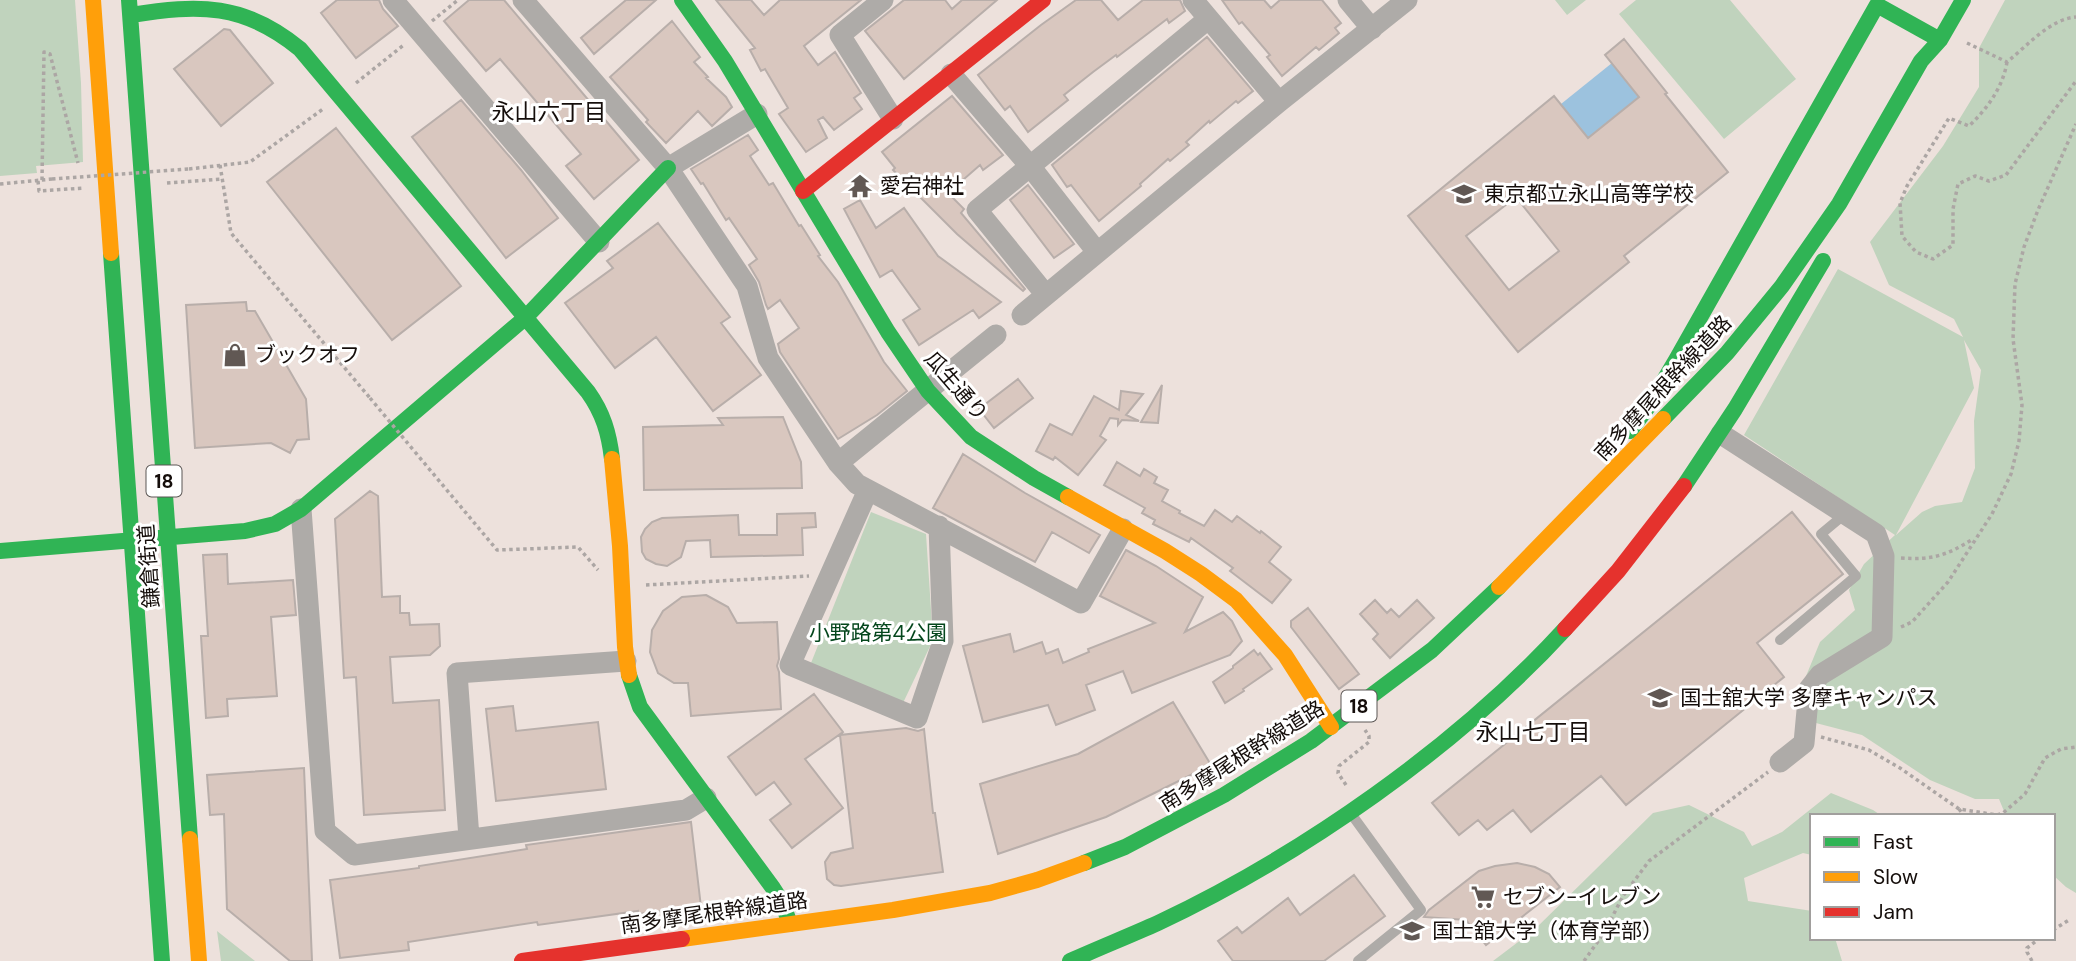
<svg xmlns="http://www.w3.org/2000/svg" width="2076" height="961" font-family="'DM Sans','Noto Sans JP',sans-serif">
  <rect width="100%" height="100%" fill="#ede1dc"/>
  <path fill="#c0d3bd" fill-rule="evenodd" d="M0,0H75L81,83L83,162L36,166L37,173L0,176Z
    M1555,0H1586L1567,15Z
    M1636,0H1730L1796,79L1724,139L1619,14Z
    M2005,0H2076V893L2066,887L2053,875V816H2006L1999,799H1975L1930,780L1862,735L1812,722L1804,681L1820,642L1855,610L1849,590L1864,564L1895,535L1744,435L1838,269L1963,337L1954,319L1889,285L1870,242L1943,146L1979,87V48ZM1964,340L1981,370L1974,421L1975,468L1962,502L1935,506L1922,512L1896,535L1974,388Z
    M871,512L926,534L933,640L903,703L811,663Z
    M1831,793L1873,810L1882,816H1812V855L1803,853L1744,878L1748,901L1812,911V938H1835L1842,961H1493L1534,930L1653,813L1689,805L1744,832L1752,846L1782,832Z
    M217,931L255,961H221Z"/>
  <path fill="#9cc2de" d="M1612,63L1639,97L1588,138L1561,104Z"/>
  <path fill="#d9c7bf" stroke="#b8aeaa" stroke-width="2" fill-rule="evenodd" d="M337,0H379L383,9L398,26L356,58L321,13Z
    M469,0H504L639,160L594,199L566,166L581,154L500,59L486,71L444,21Z
    M626,0H656L594,54L581,38Z
    M716,0H751L764,15L780,0H861L804,46L818,65L835,52L861,93L854,98L862,109L834,130L823,117L818,120L827,138L806,152L779,114L788,108L765,69L761,71L750,50L755,48Z
    M904,0H945L952,9L962,0H997L904,79L865,31Z
    M1076,0H1101L1118,20L1143,0H1180L1185,11L1169,23L1167,19L1117,57L1116,55L1093,72L1064,95L1068,100L1028,132L1010,106L1005,110L978,75L1041,25Z
    M1222,0H1264L1271,8L1280,0H1322L1341,23L1335,28L1339,33L1319,50L1316,47L1282,76L1267,57L1270,55L1242,22L1239,24Z
    M672,21L700,57L694,62L708,77L706,78L726,97L732,107L712,126L698,111L666,143L646,122L648,120L610,77Z
    M224,29L230,30L273,83L221,126L174,69Z
    M1207,37L1253,91L1238,103L1236,101L1210,123L1209,121L1186,142L1189,145L1170,161L1168,159L1140,184L1141,186L1099,221L1071,185L1067,187L1052,165Z
    M1624,39L1667,93L1665,94L1728,172L1624,256L1629,262L1518,352L1408,216L1554,96L1588,138L1639,97L1605,55ZM1516,197L1559,251L1509,290L1466,236Z
    M952,96L1003,155L983,170L980,165L948,193L964,209L961,213L1025,289L1023,291L957,234L893,170L895,168L882,152Z
    M461,100L521,170L558,218L506,258L412,137Z
    M336,128L461,286L392,340L267,182Z
    M748,135L758,150L750,156L769,185L773,183L799,226L801,225L820,255L818,256L838,282L884,362L907,391L877,415L838,439L780,352L778,344L799,328L780,300L768,309L766,305L759,282L749,265L757,259L729,218L726,220L703,183L701,184L691,169Z
    M1028,185L1074,244L1054,258L1010,200Z
    M860,200L876,228L904,208L938,256L1001,302L979,318L973,310L919,345L903,320L920,309L892,270L880,277L844,209Z
    M658,223L730,317L721,323L761,375L713,411L656,337L615,368L565,303L613,268L607,261Z
    M246,302L247,311H255L306,399L309,439L297,440L290,453L271,443L195,448L186,305Z
    M1018,379L1033,398L994,428L979,409Z
    M1162,385L1158,423L1141,422Z
    M1121,391L1143,394L1126,415L1139,421L1122,420L1118,425V419L1110,418L1100,436L1106,440L1078,475L1055,457L1053,460L1036,451L1050,424L1072,435L1094,396L1119,410Z
    M783,417L801,462L802,488L644,490L643,427L723,425L718,418Z
    M963,454L1025,493L1100,535L1089,553L1052,532L1035,562L933,508Z
    M1117,462L1140,476L1144,469L1157,477L1154,483L1168,490L1162,501L1180,511L1179,513L1204,526L1215,510L1232,522L1237,516L1260,533L1261,531L1281,547L1269,562L1291,580L1272,603L1230,571L1233,568L1191,538L1189,542L1153,524L1155,520L1142,513L1145,508L1104,485Z
    M370,491L378,496L382,597L400,596V613H409L410,625L439,624L440,646L430,655L390,657L393,703L439,700L445,810L364,815L356,677L344,678L335,519Z
    M1792,512L1843,574L1757,643L1784,677L1626,805L1601,776L1531,832L1513,810L1487,830L1478,820L1459,835L1432,803Z
    M815,513L816,527L802,528L803,555L711,557L710,540L686,541L681,557L667,566L656,564L646,559L642,552L641,537L645,529L652,522L662,518L738,515L739,535H777V514Z
    M1126,550L1156,566L1203,597L1185,632L1223,612L1232,621L1242,641L1230,655L1132,693L1123,671L1086,685L1095,710L1056,725L1048,705L983,722L963,646L1010,634L1014,652L1042,642L1046,654L1058,649L1063,663L1089,652L1088,649L1155,623L1100,596Z
    M227,554L228,584L293,580L296,615L271,617L277,696L227,699L228,716L206,718L201,636H208L203,555Z
    M706,595L728,607L737,623L777,622L779,659L777,666L779,672L781,709L691,716L688,683H674L658,673L650,652L652,630L663,611L682,597Z
    M1375,600L1387,613L1391,609L1399,617L1417,600L1434,618L1390,658L1373,639L1378,634L1360,614Z
    M1308,608L1359,674L1339,689L1291,627V621Z
    M1254,650L1258,655L1260,653L1272,669L1243,689L1244,691L1225,703L1213,682L1233,668V666Z
    M814,694L843,732L805,759L843,808L792,848L770,820L791,804L774,782L756,795L728,757Z
    M1173,702L1211,765L1106,817L998,854L980,784L1078,754Z
    M513,706L516,731L598,722L606,789L496,801L486,709Z
    M906,728L918,731L924,729L933,813H935L943,872L841,886L834,885L827,879L825,862L831,853L853,848L840,735Z
    M304,768L312,961H290L227,909L224,814L210,815L207,775Z
    M691,822L701,907L638,914V911L538,925L537,922L408,942L409,950L340,958L330,880L419,868V866L527,849L526,845Z
    M1517,863L1535,867L1549,874L1560,887L1486,945L1466,920L1424,917L1429,910L1479,871L1495,866Z
    M1354,875L1385,916L1324,961H1233L1218,941L1237,927L1242,933L1288,898L1300,915Z"/>
  <g fill="none" stroke-linecap="round" stroke-linejoin="round">
    <path stroke="#aca6a4" stroke-width="3.5" stroke-dasharray="3.5 3.5" stroke-linecap="butt" d="M432,21L458,0
      M1967,43L2007,62C2027,46 2050,19 2076,17
      M2007,62C2003,87 1987,109 1969,126L1949,118L1907,186L1900,203L1902,236L1916,252L1933,259L1953,245V209L1958,184L1975,176L1989,181L2006,175L2076,81
      M356,83L405,44
      M220,165L231,233L370,398
      M189,169L250,162L323,109
      M42,180L44,52L50,54L78,163
      M38,181L39,191L84,188
      M167,183L222,179
      M0,184L52,179
      M415,452L497,550L578,547L598,570
      M1901,558C1932,560 1946,556 1973,539
      M646,585L809,576
      M1901,627L1912,622L1948,582L1992,514L2011,474L2019,441L2022,405L2013,339L2015,284L2024,247L2038,210L2076,124
      M1821,737L1869,750L1900,768L1959,809L1997,815L2003,813L2025,794L2045,758L2061,749L2076,747
      M1346,785L1338,773L1339,766L1369,742V736L1365,730
      M1959,809L1964,816
      M2053,930L2069,920
      M1584,961L1604,933L1623,896L1649,861L1768,772
      M2032,961L2027,952V948L2040,938"/>
    <path stroke="#aeaba8" stroke-width="10" d="M1780,640L1856,576L1821,534L1845,514
      M1352,815L1421,910L1358,961"/>
    <path stroke="#aeaba8" stroke-width="21" d="M393,0L599,242
      M523,0L668,168L747,286L768,358L838,463L857,484L1081,603L1123,529
      M883,0L840,35L893,119
      M1193,0L1279,102
      M1348,0L1372,29
      M951,74L1030,166L1097,252
      M668,168L757,114
      M1046,295L977,210L1208,19
      M1022,315L1279,102L1407,0
      M1721,434L1876,534L1884,556L1882,637L1820,675L1809,689L1804,743L1780,762
      M838,463L996,335
      M868,490L790,665L917,718L943,641L939,526
      M301,509L325,831L354,855L686,810L706,798
      M469,838L457,673L626,661"/>
    <path stroke="#30b455" stroke-width="16" d="M129,0L190,839
      M682,0L725,61L888,332L928,391L971,437L1034,478L1068,497
      M131,15C199,4 244,3 300,49L588,392C603,413 609,433 612,459
      M111,253L162,961
      M1663,419L1727,353L1782,286L1839,204L1921,61L1940,40L1963,0
      M1630,431L1650,404L1676,360L1877,5L1940,40
      M1684,486L1735,409L1823,261
      M0,551L245,531L275,524L301,509L525,318L668,168
      M629,675L640,707L773,888L782,902L790,924
      M1084,863L1125,847L1224,795L1311,741L1432,650L1499,587
      M1070,961C1099,948 1129,936 1158,923C1302,855 1457,747 1565,629"/>
    <path stroke="#ff9f0a" stroke-width="16" d="M93,0L111,253
      M612,459L620,546L625,647L629,675
      M1068,497L1165,551L1201,574L1236,600L1285,655L1331,727
      M1499,587L1663,419
      M190,839L199,961
      M682,939L893,910L990,893L1037,880L1084,863"/>
    <path stroke="#e5322d" stroke-width="16" d="M803,191L1043,0
      M1565,629L1618,571L1684,486
      M522,961L682,939"/>
    <path stroke="#aca6a4" stroke-width="3.5" stroke-dasharray="3.5 3.5" stroke-linecap="butt" d="M52,179L189,169
      M370,398L415,452"/>
  </g>
  <defs>
    <g id="temple-bare" transform="scale(1.89)"><path d="M0-6L5-2H3V0L6.5 2.5H4V6H1.5V3h-3V6H-4V2.5H-6.5L-3 0V-2H-5Z" fill="#615854" stroke="#fff" stroke-width="2.5" paint-order="stroke"/></g>
    <g id="school-bare" transform="scale(1.89)"><path d="M0-5L7-2L0 1L-7-2ZM-4 1L0 2.5L4 1V4Q0 6-4 4Z" fill="#615854" stroke="#fff" stroke-width="2.5" paint-order="stroke"/></g>
    <g id="shop-bare" transform="scale(1.89)"><path d="M-5-2.5h2.3a2.7 3.5 0 0 1 5.4 0H5L5.5 6h-11ZM-1.5-2.5h3a1.5 2.3 0 0 0-3 0Z" fill="#615854" stroke="#fff" stroke-width="2.5" paint-order="stroke"/></g>
    <g id="university-bare" transform="scale(1.89)"><path d="M0-5L7-2L0 1L-7-2ZM-4 1L0 2.5L4 1V4Q0 6-4 4Z" fill="#615854" stroke="#fff" stroke-width="2.5" paint-order="stroke"/></g>
    <g id="supermarket-bare" transform="scale(1.89)"><path d="M-6-5.5h2.5l.6 2H6L4.5 2H-2.5L-4.4-4H-6ZM-1.5 3.2a1.3 1.3 0 1 0 .1 0ZM3 3.2a1.3 1.3 0 1 0 .1 0Z" fill="#615854" stroke="#fff" stroke-width="2.5" paint-order="stroke"/></g>
  </defs>
  <g fill-rule="evenodd">
    <use href="#temple-bare" x="860" y="186"/>
    <use href="#school-bare" x="1464" y="194"/>
    <use href="#shop-bare" x="235" y="355"/>
    <use href="#university-bare" x="1660" y="698"/>
    <use href="#supermarket-bare" x="1483" y="897"/>
    <use href="#university-bare" x="1412" y="931"/>
  </g>
  <g text-anchor="middle" stroke-width="6" stroke-linejoin="round" paint-order="stroke">
    <g fill="#fff" stroke="#5b5654" stroke-width="2">
      <rect x="146.5" y="465.5" width="35" height="31" rx="5"/>
      <rect x="1341.5" y="690.5" width="35" height="31" rx="5"/>
    </g>
    <g font-size="19" font-weight="bold" fill="#150e0b">
      <text x="164" y="488">18</text>
      <text x="1359" y="713">18</text>
    </g>
    <g font-size="21" fill="#150e0b" stroke="#fff" text-anchor="start">
      <text x="880" y="193">愛宕神社</text>
      <text x="1484" y="201">東京都立永山高等学校</text>
      <text x="255" y="362">ブックオフ</text>
      <text x="1680" y="705">国士舘大学 多摩キャンパス</text>
      <text x="1503" y="904">セブン-イレブン</text>
      <text x="1432" y="938">国士舘大学（体育学部）</text>
    </g>
    <g font-size="21" fill="#150e0b" stroke="#fff">
      <text transform="translate(956 386) rotate(49)" y="7">瓜生通り</text>
      <text transform="translate(1663 388) rotate(-47)" y="7">南多摩尾根幹線道路</text>
      <text transform="translate(149 566) rotate(-94)" y="7">鎌倉街道</text>
      <text transform="translate(1242 756) rotate(-32)" y="7">南多摩尾根幹線道路</text>
      <text transform="translate(714 913) rotate(-8)" y="7">南多摩尾根幹線道路</text>
    </g>
    <g font-size="21" fill="#04461c" stroke="#fff">
      <text x="878" y="640">小野路第4公園</text>
    </g>
    <g font-size="23" fill="#150e0b" stroke="#fff">
      <text x="549" y="120">永山六丁目</text>
      <text x="1533" y="740">永山七丁目</text>
    </g>
  </g>
  <rect x="1810" y="814" width="245" height="126" fill="#ffffff" stroke="#a19f9d" stroke-width="2"/>
  <rect x="1824" y="837" width="35" height="10" fill="#30b455" stroke="#a19f9d" stroke-width="2"/>
  <text x="1873" y="849" font-size="21" fill="#150e0b">Fast</text>
  <rect x="1824" y="872" width="35" height="10" fill="#ff9f0a" stroke="#a19f9d" stroke-width="2"/>
  <text x="1873" y="884" font-size="21" fill="#150e0b">Slow</text>
  <rect x="1824" y="907" width="35" height="10" fill="#e5322d" stroke="#a19f9d" stroke-width="2"/>
  <text x="1873" y="919" font-size="21" fill="#150e0b">Jam</text>
</svg>
